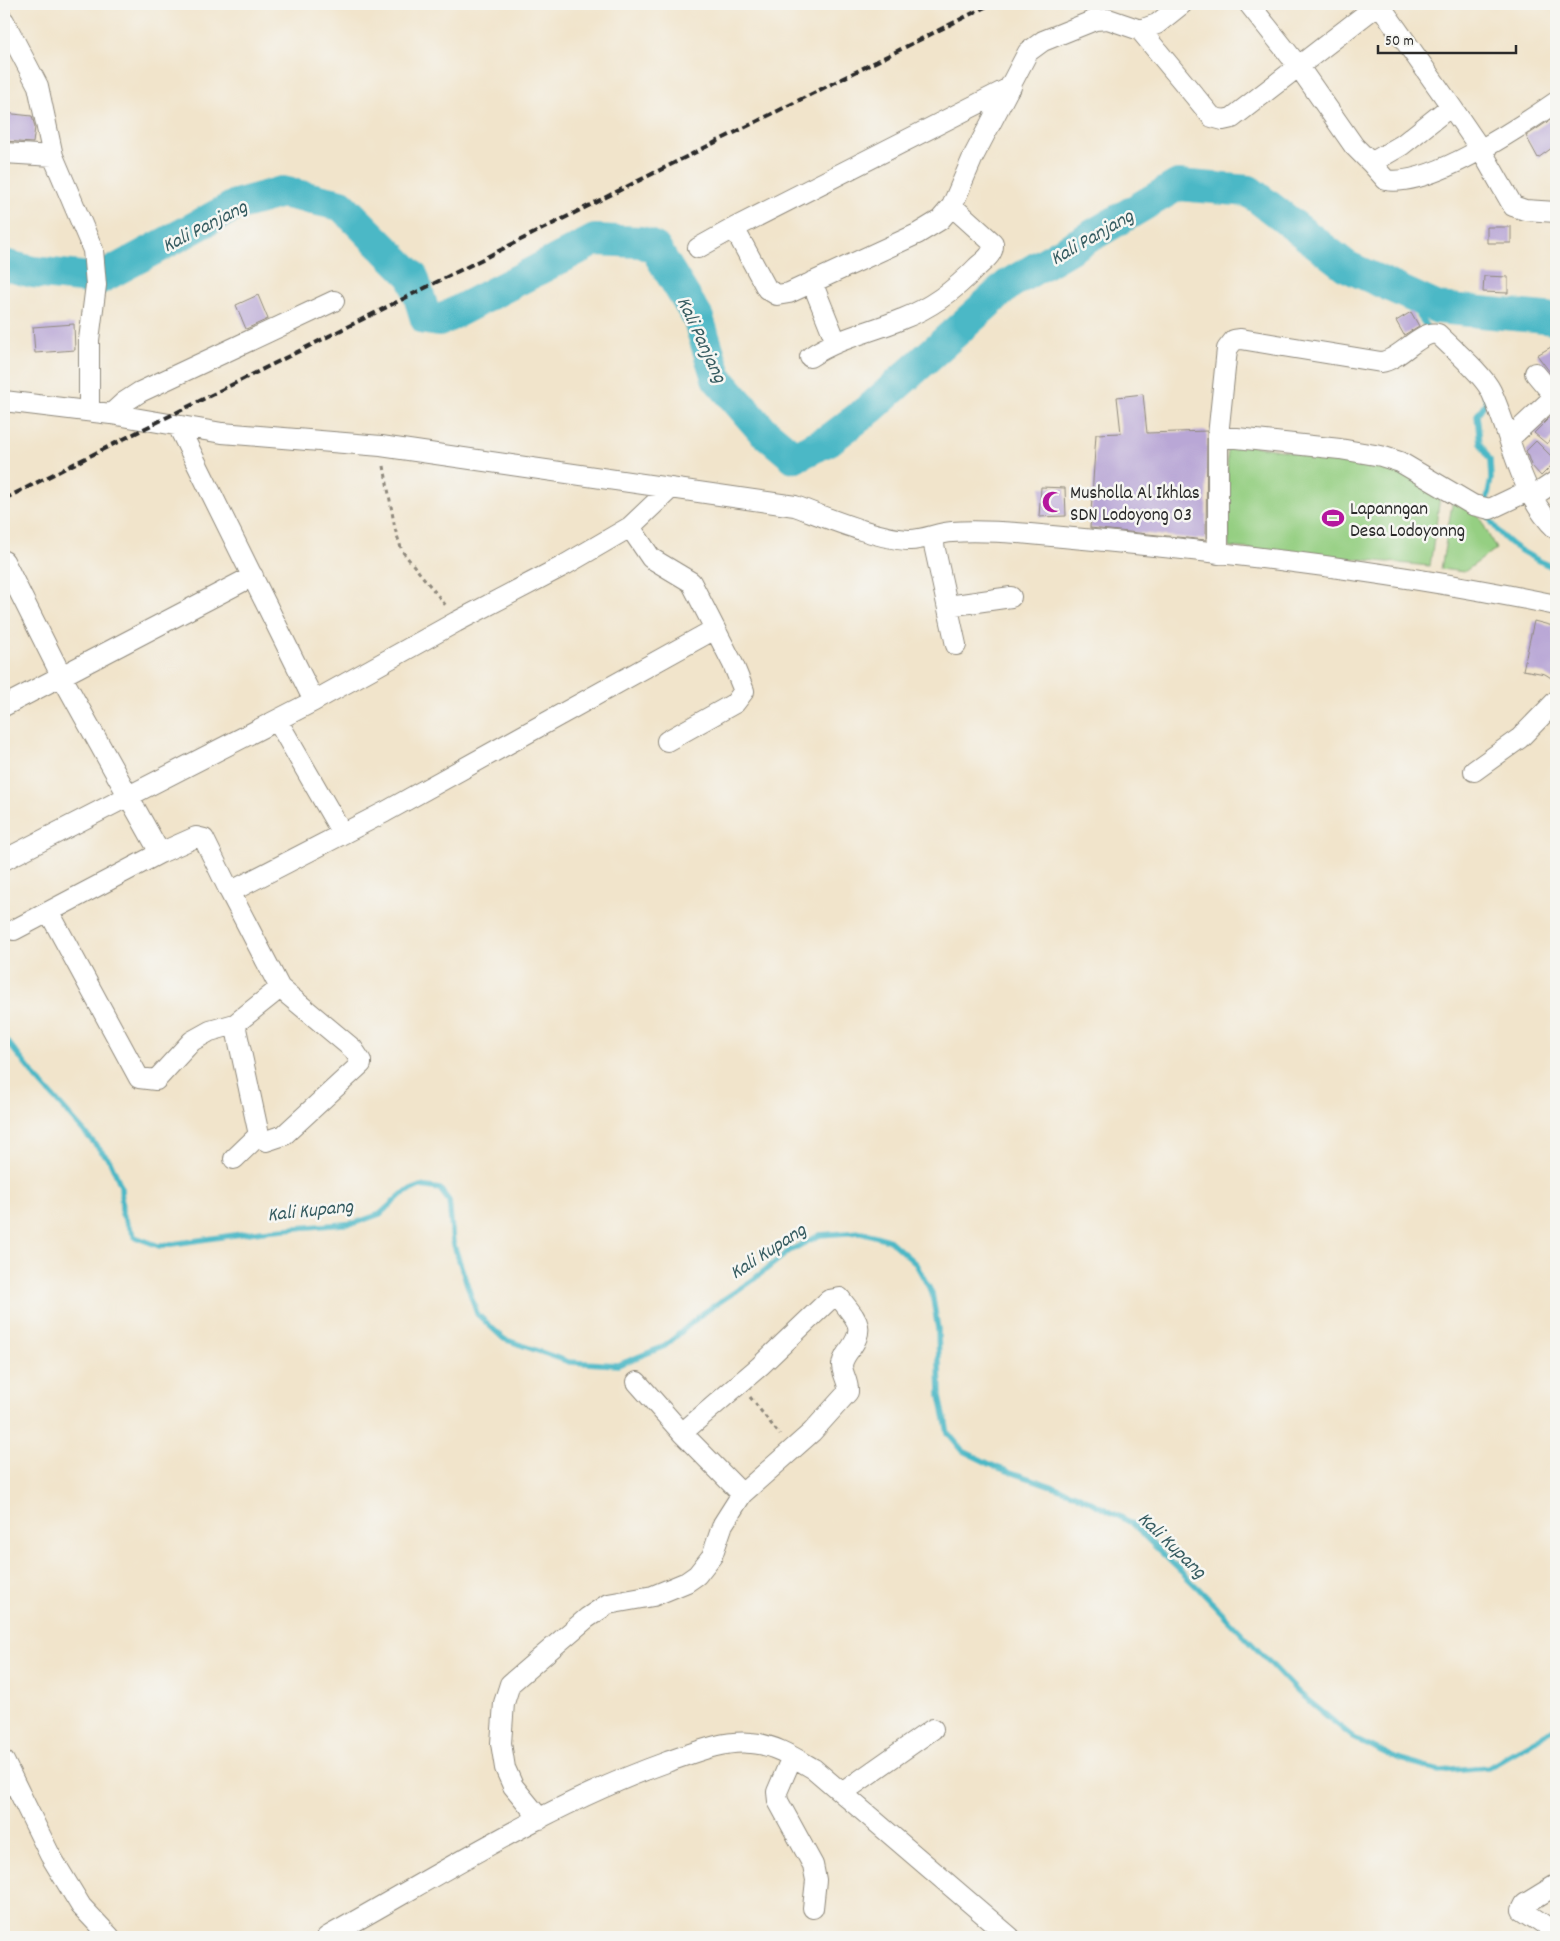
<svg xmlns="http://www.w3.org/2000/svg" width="1560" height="1941" font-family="Dekko,sans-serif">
  <rect width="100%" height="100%" fill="#f6f6f2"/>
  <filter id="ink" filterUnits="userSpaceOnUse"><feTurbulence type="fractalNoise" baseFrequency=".02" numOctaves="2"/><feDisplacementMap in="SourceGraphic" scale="10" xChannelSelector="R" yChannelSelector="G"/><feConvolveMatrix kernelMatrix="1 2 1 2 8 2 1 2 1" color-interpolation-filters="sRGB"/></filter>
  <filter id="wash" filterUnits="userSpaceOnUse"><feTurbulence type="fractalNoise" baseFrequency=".0096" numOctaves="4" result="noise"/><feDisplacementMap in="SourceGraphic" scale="20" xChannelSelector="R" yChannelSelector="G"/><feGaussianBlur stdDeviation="1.12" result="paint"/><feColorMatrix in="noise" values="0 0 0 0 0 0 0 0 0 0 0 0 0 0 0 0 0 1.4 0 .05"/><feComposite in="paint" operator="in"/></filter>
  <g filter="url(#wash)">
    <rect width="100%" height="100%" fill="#f1e4cb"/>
    <path fill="#95cf82" stroke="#607d56" d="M1227,442L1397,468L1441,490L1430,566L1229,547Z
      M1453,499L1478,514L1496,549L1464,572L1441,569Z"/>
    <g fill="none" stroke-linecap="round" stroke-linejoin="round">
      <path stroke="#4bb8c6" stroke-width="5.5" d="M1414,297L1416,312L1430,331
        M1485,396L1486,402L1477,415L1480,443L1490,460L1491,479L1486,504
        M1486,512C1503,546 1524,553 1556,569
        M4,1037L33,1074L110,1161L121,1186L122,1214L135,1237L159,1246L262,1231L355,1223L380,1214L402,1194L420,1186L440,1189L449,1201L453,1242L477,1314L504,1339L569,1362L618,1365L665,1346L703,1313L754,1279L789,1251L820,1235L861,1232L889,1240L916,1264L932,1293L938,1329L940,1396L948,1433L963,1451L996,1467L1075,1494L1130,1522L1199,1589L1299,1693L1354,1738L1400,1760L1439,1771L1488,1767L1556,1728"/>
      <path stroke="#4bb8c6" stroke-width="32" d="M4,265L33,272L99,279L236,205L282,192L341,205L413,277L426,319L439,321L595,240L641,242L655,248L698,318L717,378L762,430L794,457L829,440L871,408L1009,284L1178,185L1249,191L1346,266L1438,308L1556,319"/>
    </g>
    <g id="blocks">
      <path fill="#b9a7d6" d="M4,113L32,116L35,127L33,143L4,141Z
        M1556,116V145L1538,158L1526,136Z
        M1487,227H1511V243H1487Z
        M1484,276L1508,277V293L1483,292Z
        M258,295L268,319L246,329L236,305Z
        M1411,312L1419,326L1404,335L1396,321Z
        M74,324L75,350L35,353L33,327Z
        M1551,347L1556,355V380L1537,355Z
        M1143,394L1147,433L1207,431L1206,540L1090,528L1096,434L1121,433L1117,397Z
        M1556,411V433L1547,444L1534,433Z
        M1536,441L1556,461L1541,476L1531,465L1526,451Z
        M1041,487L1065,488L1066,516L1039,517Z
        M1534,621L1553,626L1554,646L1556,647V681L1545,674L1523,670Z"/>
    </g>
  </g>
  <g filter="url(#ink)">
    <use href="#blocks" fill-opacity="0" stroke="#8e887b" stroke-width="1"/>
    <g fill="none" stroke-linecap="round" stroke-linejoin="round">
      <g stroke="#8e887b" stroke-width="22">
        <path id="minor" d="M1249,4L1299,67L1354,146L1371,163L1402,145L1451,106
          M1379,4L1451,106L1481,150L1513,206L1525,210L1556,212
          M4,21L38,86L53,156L93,250L96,285L89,340V411
          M1140,30L1212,117L1223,120L1232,118L1379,4
          M1011,87L734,228L767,289L777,295L789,293L917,234L940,220L952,206L973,157L1028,52L1043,41L1095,20L1108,19L1140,30L1157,24L1182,4
          M4,153L53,156
          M1371,163L1386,180C1429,188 1520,127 1556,102
          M698,248L734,228
          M812,282L836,342
          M810,357C838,338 871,332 902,319C931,308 956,289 977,267C985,260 994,254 993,243L952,206
          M1535,373L1556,398
          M4,401L111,414L222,433L381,446L795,506C825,517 880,540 910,540C924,540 938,533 952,532C978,530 1005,532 1030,534C1206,550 1383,569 1556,605
          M111,414L123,403L140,392L334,301
          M178,426L314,701
          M1218,436L1340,449L1381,456L1400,462L1473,505L1490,509L1530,490
          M1509,439L1554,397
          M1532,497L1556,481
          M932,536L956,645
          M1218,554V436L1227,349L1234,340L1241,339L1381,362C1400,360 1421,329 1438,334C1452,348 1483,374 1491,391C1512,436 1519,494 1556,529
          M4,561L62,677L160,853
          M948,606L1011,597
          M4,706L253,576
          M277,720L342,833
          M667,741L735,703L744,691L733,664L691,582L651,558L630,527L670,489
          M1474,771L1520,738L1556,701
          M4,860L314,701L456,622L563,566L630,527
          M49,912L139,1078L156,1080L192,1041L210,1031L235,1024L280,988L230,892
          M14,930L160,853L196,837L204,839L230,892L385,812L715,629
          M235,1024L259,1135L266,1141L284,1135L361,1064V1061L353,1049L280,988
          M234,1159L259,1135
          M637,1382L682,1433
          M792,1757L777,1792L778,1801L813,1865L816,1880L813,1908
          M4,1761L50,1855L81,1906L110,1937
          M842,1793L933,1729
          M540,1819L513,1786L505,1768L501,1743L504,1703L510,1684L587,1618L608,1604L653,1596L687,1582L697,1575L712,1556L723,1524L742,1494L812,1432L848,1392C849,1382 842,1374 842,1365C843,1358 847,1353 851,1348C867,1325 854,1318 840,1298L829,1300L760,1366L682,1433L742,1494
          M1556,1885L1525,1904L1522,1910L1556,1933
          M327,1937C437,1876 549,1804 667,1762C693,1753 723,1740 751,1743C773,1744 795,1758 814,1769L1010,1937"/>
      </g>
      <path stroke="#8e887b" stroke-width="3" stroke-dasharray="4 4" stroke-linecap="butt" d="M384,466L395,529L402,551L447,607
        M750,1397L780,1435"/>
      <use href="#minor" stroke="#fff" stroke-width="20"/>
      <path stroke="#2b2b2b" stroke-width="4" stroke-dasharray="8 4" stroke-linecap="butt" d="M4,499L991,4"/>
    </g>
  </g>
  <defs>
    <g id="mosque-bare" transform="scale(1.725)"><path d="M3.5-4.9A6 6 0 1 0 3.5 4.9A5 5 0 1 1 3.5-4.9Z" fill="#b5179e" stroke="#f6f6f2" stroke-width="2.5" paint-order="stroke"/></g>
    <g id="stadium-bare" transform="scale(1.725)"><path d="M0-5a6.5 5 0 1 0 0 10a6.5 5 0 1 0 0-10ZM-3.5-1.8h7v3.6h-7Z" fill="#b5179e" stroke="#f6f6f2" stroke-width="2.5" paint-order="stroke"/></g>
  </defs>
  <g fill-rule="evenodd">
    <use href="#mosque-bare" x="1053" y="502"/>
    <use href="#stadium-bare" x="1333" y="518"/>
  </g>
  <g text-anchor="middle" stroke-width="5" stroke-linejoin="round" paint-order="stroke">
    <g font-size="19" fill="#2b2b2b" stroke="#f6f6f2" text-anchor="start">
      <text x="1070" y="498">Musholla Al Ikhlas<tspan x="1070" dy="22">SDN Lodoyong 03</tspan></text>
      <text x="1350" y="514">Lapanngan<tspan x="1350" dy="22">Desa Lodoyonng</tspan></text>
    </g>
    <g font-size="20" font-style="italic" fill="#365c61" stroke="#f6f6f2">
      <text transform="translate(204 225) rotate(-27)" y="7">Kali Panjang</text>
      <text transform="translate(1091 236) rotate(-30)" y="7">Kali Panjang</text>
      <text transform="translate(703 339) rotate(65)" y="7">Kali Panjang</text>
      <text transform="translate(310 1209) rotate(-6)" y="7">Kali Kupang</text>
      <text transform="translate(767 1250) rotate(-33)" y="7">Kali Kupang</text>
      <text transform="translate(1173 1544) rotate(44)" y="7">Kali Kupang</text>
    </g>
  </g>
  <rect width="1560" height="1941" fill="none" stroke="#f6f6f2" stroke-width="20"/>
  <path d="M1378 45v8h138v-8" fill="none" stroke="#2b2b2b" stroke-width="2.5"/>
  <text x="1385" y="45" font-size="15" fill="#2b2b2b" stroke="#f6f6f2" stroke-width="4" paint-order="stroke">50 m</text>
</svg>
